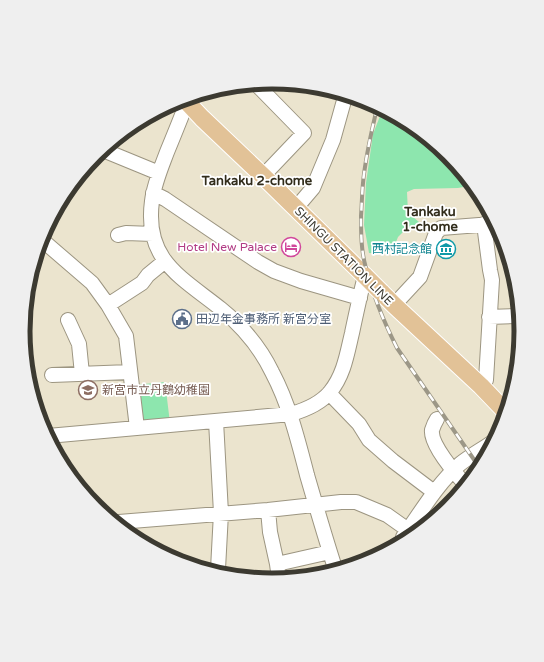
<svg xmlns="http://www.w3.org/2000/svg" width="544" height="662" font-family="'Varela Round','Noto Sans JP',sans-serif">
  <rect width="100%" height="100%" fill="#ebe4ce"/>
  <path fill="#8de6ae" d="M382,111L448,155L469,186L458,188L414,189L407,192L408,213L419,222L417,229H406L398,237L394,247L381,254L369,253L364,225L366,183L373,134Z
    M165,382L170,423L138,426L134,385Z"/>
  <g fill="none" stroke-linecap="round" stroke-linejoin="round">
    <g stroke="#9c9581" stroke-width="16">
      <path id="minor" d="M257,85L304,133L263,176
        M183,100L187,102C181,118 174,135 167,152C161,168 154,184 152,201C144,260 181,277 221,309C242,326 260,347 272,372C289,404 298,440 307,475C316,506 325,537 335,568
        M103,150L159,173
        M153,193L165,199L258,262L274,271L301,281L360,298
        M296,208L313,188L333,140L345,97
        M118,235L126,233L153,234
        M41,239L92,283L108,305L126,336L137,428
        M108,305L142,283L148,275L165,261
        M394,305L420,277L436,233L441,228L492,224
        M489,317L518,316
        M68,320L79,344L82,374
        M52,375L130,372
        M481,386L486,380L492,280L490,270L484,224
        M329,393L359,424L369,440L393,461L434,492
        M437,419C435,422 433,427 432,430C430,444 455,473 464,483
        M216,421L221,513L218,569
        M48,436L291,414C305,410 320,404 330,392C344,375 347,354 352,333C356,314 360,295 365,276
        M268,510L270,532L277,564L279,579
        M119,522L268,510L341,502H356L387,515L411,532
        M403,537C421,512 437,484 460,464C470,456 481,450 491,443
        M277,564L330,552"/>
    </g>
    <g stroke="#fff" stroke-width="19">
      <path id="major" d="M189,99L187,102L202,118L263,176L365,276
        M381,292L394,305L481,386L505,411"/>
    </g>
    <path stroke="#a8a292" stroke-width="1.5" stroke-dasharray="1 3" stroke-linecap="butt" d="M169,556L179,555"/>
    <use href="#minor" stroke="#fff" stroke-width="14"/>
    <use href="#major" stroke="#e2c297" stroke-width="17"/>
    <g stroke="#9c9787" stroke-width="4">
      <path id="rail" d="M377,108C372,129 367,151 364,174C362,188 362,202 361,216C361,233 361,251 366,268C373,296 384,322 397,348L477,464"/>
    </g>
    <use href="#rail" stroke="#fff" stroke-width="2.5" stroke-dasharray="8" stroke-linecap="butt"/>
    <g stroke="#fff" stroke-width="19" stroke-linecap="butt">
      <path id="major-bridge" d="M365,276L381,292"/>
    </g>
    <use href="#major-bridge" stroke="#e2c297" stroke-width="17"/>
  </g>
  <defs>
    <g id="hotel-ring" transform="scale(1)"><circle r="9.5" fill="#fff" stroke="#d1479c" stroke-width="1.5"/><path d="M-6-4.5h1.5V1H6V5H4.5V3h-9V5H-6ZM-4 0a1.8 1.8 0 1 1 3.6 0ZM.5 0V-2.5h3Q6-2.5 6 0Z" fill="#d1479c"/></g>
    <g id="museum-ring" transform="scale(1)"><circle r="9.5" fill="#fff" stroke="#0f9aa8" stroke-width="1.5"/><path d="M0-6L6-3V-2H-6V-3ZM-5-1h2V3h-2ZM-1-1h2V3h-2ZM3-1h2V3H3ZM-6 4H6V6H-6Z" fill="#0f9aa8"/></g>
    <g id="civic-ring" transform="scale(1)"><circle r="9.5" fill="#fff" stroke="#5c6f8a" stroke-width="1.5"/><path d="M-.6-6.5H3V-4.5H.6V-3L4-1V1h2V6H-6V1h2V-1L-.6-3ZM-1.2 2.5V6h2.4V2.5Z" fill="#5c6f8a"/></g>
    <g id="school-ring" transform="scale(1)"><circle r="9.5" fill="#fff" stroke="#8d6e63" stroke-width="1.5"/><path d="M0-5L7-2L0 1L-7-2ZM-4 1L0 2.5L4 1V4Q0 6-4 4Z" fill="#8d6e63"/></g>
  </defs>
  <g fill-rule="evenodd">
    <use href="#hotel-ring" x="291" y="247"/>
    <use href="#museum-ring" x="446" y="249"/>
    <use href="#civic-ring" x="182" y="319"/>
    <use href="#school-ring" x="88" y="390"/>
  </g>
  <g text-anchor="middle" stroke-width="3.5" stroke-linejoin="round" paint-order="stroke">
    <g font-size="12" fill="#b23c85" stroke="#fff" text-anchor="end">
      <text x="277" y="251">Hotel New Palace</text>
    </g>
    <g font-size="12" fill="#0d838f" stroke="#fff" text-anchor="end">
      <text x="432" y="253">西村記念館</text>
    </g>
    <g font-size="12" fill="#3c3a31" stroke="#fff">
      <text transform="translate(344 256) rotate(45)" y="4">SHINGU STATION LINE</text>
    </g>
    <g font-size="12" fill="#4e5e75" stroke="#fff" text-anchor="start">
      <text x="196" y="323">田辺年金事務所 新宮分室</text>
    </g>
    <g font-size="12" fill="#785e54" stroke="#fff" text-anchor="start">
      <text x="102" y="394">新宮市立丹鶴幼稚園</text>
    </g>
    <g font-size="13" font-weight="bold" fill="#312c1b" stroke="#fff">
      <text x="257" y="185">Tankaku 2-chome</text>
      <text x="430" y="216">Tankaku<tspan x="430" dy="15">1-chome</tspan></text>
    </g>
  </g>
  <path d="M0 0H544V662H0ZM30 331a242 242 0 1 1 484 0a242 242 0 1 1-484 0Z" fill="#efefef" fill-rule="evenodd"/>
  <path fill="none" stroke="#3c3a31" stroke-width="5" d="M30 331a242 242 0 1 1 484 0a242 242 0 1 1-484 0Z"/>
</svg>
